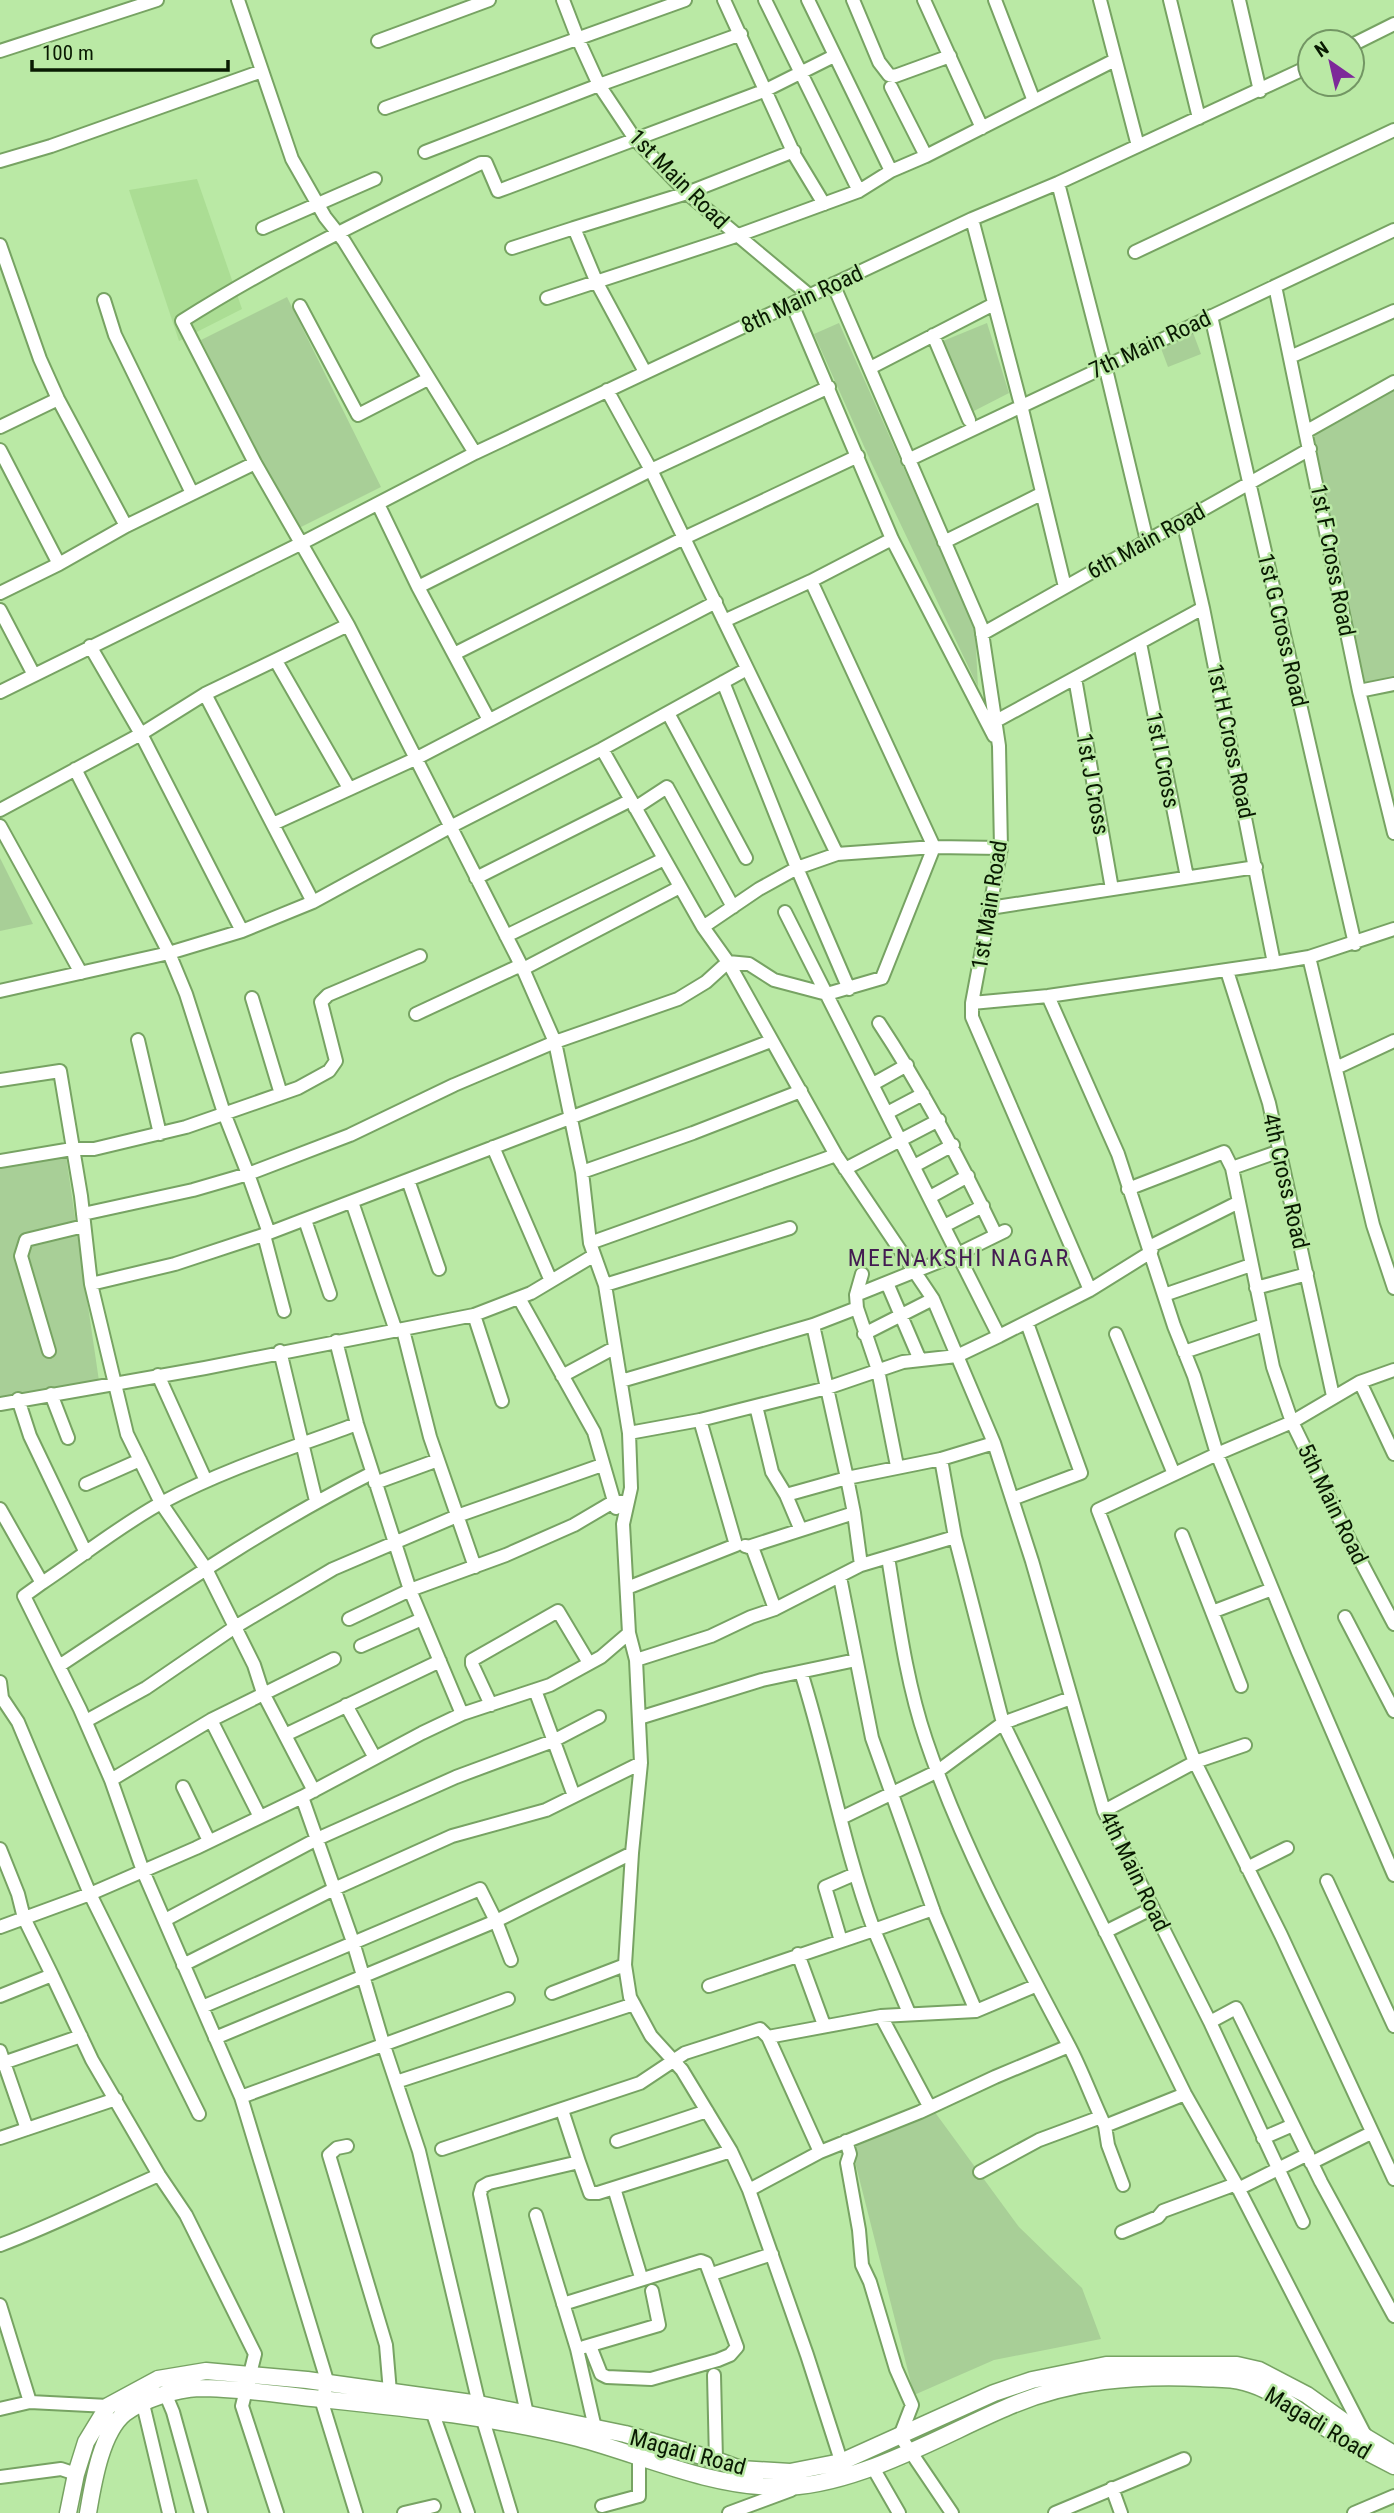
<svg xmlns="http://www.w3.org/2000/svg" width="1394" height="2513" font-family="'Roboto Condensed',sans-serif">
  <rect width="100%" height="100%" fill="#bae9a5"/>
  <path fill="#abdd94" d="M197,179L242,309L179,341L129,190Z"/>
  <path fill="#a8cf97" d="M287,297L381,487L295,530L201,340Z
    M839,323L975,628L978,687L871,462L814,334Z
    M987,323L1009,393L972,412L943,341Z
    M1192,330L1201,354L1168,367L1159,343Z
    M1394,387V677L1364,684L1311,426Z
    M0,858L33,924L0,931Z
    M66,1156L99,1381L0,1399V1167Z
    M934,2111L1019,2227L1082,2288L1101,2339L994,2360L914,2395L851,2146Z"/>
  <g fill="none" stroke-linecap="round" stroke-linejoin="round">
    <g stroke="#77a363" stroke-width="16">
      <path id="minor" d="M238,0L292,159L325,217L344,241L475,453
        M563,0L578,39L599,85L635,139L687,193L809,295
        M724,0L795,156L824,204
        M765,0L859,191
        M808,0L891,171
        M853,0L879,62L889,75L895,76L950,56
        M924,0L982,128
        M995,0L1034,101
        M1100,0L1138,146
        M1170,0L1199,118
        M1239,0L1260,91
        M378,41L489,0
        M1352,45L1394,24
        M0,51L157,0
        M834,56L766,90L498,191L486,163H481C379,212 278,260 182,321L255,463L348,625L523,969L555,1042L582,1172L590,1243L605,1285L629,1433L631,1488L623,1524L629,1633L636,1660L641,1763L632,1853L625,1965L630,1997L651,2036L682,2070L731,2151L749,2190L807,2355L844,2470
        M891,87L926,156
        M385,108L685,0
        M425,152L599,85L741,34
        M0,161L51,146L262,71
        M1058,183L1105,365L1147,541
        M972,219L1021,405L1065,587
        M263,228L375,179
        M0,245L40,359L58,399L126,526
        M512,248L574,228
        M1135,252L1394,130
        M833,284L981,626L999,746L1001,848L972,1003V1017L1090,1290
        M1275,286L1359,691L1394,833
        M547,298L736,236L859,191L891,171L926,156L1115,60
        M104,300L115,335L192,493
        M792,304L892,539L994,736
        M300,306L358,415L428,379
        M1211,316L1355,944
        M933,335L969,420
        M1290,357L1394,311
        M870,368L994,304
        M645,372L597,283L574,228L687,193L794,151
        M607,390L651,470L837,854
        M0,427L58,399
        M1307,431L1394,382
        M0,450L59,564
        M908,460L1394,230
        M378,504L418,587L489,720
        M1183,521L1203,608L1274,963
        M944,542L1041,494
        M418,587L651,470L829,387
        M0,593L59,564L126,526L255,463
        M0,610L34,675
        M724,621L811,581L892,539
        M982,634L1310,449
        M1140,643L1187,877
        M90,646L141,734L242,931
        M454,654L684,538L858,456
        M276,661L349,788
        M1075,678L1112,889
        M1359,691L1394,684
        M0,692L300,544L475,453L972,219L1058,183L1310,66
        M205,694L313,902
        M668,713L746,858
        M996,721L1203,608
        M602,749L703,927L728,962L836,1155L933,1299L994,1443L1032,1561L1104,1811L1210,2022L1236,2008L1321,2182L1394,2316
        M75,769L169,953L186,994L224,1113L248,1174L193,1190L83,1214
        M635,808L667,787L733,907
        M0,810L141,734L205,694L348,625
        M273,824L415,759L716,602
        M0,826L81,973
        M476,878L631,800
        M990,908L1256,867
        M785,912L999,1336L1090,1290L1151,1252L1153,1245L1239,1202
        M703,927L759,889L797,868L723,682
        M506,936L664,859
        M1309,957L1373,1225L1394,1288
        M728,962L749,964L774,980L827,994L882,978L934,847L811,581
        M523,969L680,887
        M1227,971L1269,1103L1333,1396
        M849,989L797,868L837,854L934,847L1001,848
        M0,991L169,953L242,931L313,902L450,827L602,749L747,669
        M1048,996L1118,1154L1174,1326L1194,1376L1217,1454L1298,1652L1394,1875
        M252,998L281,1094
        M972,1003L1048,996L1274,963L1309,957L1394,929
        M416,1014L521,965
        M879,1023C924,1091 961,1162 996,1235
        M138,1040L160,1134
        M1336,1068L1394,1041
        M0,1080L60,1071L81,1196L91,1284L127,1434L161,1503L206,1569L254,1665L263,1693L314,1791
        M873,1084L907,1065
        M887,1113L923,1094
        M493,1147L551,1281
        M0,1161L72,1149H94L186,1127L298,1088L329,1071L336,1061L321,1002L328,995L420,956
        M914,1166L953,1145
        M1232,1168L1280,1151
        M845,1169L939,1120
        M582,1172L693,1133L801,1091
        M408,1180L439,1269
        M1128,1189L1224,1152L1232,1168L1273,1367L1292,1422L1350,1541L1394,1624
        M930,1197L968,1176
        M352,1202L396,1331
        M305,1220L330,1294
        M944,1226L983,1206
        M269,1233L248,1174L350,1135L454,1085L555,1042L678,999L706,982L728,962
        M264,1235L284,1311
        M590,1243L836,1155
        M862,1274L856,1295L857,1308L878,1370L897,1466
        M887,1283L920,1360
        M91,1284L175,1264L269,1233L771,1041
        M605,1285L790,1228
        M1256,1288L1307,1274
        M856,1295L958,1254L1005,1231
        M1164,1295L1251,1265
        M519,1298L594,1432L616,1508
        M474,1315L502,1401
        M403,1330L430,1437L475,1567
        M864,1334L933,1299
        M1116,1334L1174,1474
        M336,1341L357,1424L410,1590L462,1714
        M49,1351L21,1256L26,1240L84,1226
        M280,1351L316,1501
        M1184,1352L1264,1325
        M1394,1370L1360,1382L1292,1422L1217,1454L1098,1510L1195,1762L1281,1935L1394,2179
        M158,1375L206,1481
        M562,1376L614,1348
        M621,1381L813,1325L857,1308
        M1360,1382L1394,1454
        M51,1394L68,1438
        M18,1399L30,1436L86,1553
        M0,1404L205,1368L474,1315L531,1293L593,1256
        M756,1406L772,1472L786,1495L847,1478L813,1325
        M629,1433L700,1420L827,1388L903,1362L957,1356L999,1336
        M941,1459L955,1537L1003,1723L1185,2094L1236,2184L1366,2437
        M375,1483L438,1460
        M86,1484L140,1460
        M786,1495L800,1528
        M1012,1499L1081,1473L1027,1323
        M0,1509L42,1583L24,1596L80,1709L111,1780L143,1871L241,2097L328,2384L321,2399L356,2513
        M854,1513L847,1478L941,1459L994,1443
        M1182,1535L1241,1686
        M745,1546L752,1547L775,1609
        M748,1547L854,1513L861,1565
        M888,1557C898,1618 906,1681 926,1740C961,1844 1016,1946 1068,2044C1082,2070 1092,2099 1105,2126L1185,2094
        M840,1577L872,1738L935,1915L976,2011
        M42,1583C81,1557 122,1524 163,1502C225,1469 292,1448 357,1424
        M627,1588L736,1545L700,1420
        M1212,1612L1272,1589
        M1345,1617L1394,1711
        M349,1619L410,1590L506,1555L574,1525L613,1502H626
        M361,1646L422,1619
        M636,1660L711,1636L751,1617L775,1609L861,1565L955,1537
        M59,1666C162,1598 262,1528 372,1473
        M0,1682L2,1698L18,1722L90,1894L199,2114
        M535,1690L574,1796
        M346,1705L375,1758
        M491,1705L472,1664V1660L558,1611L589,1663
        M639,1718L762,1680L856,1660
        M211,1720L260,1817
        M86,1721L146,1688L235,1627L333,1569L457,1516L602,1465
        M285,1735L440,1661
        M111,1780L211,1720L334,1659
        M183,1787L209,1841
        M302,1797L353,1942L383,2043L419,2151L479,2404
        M1104,1811L1195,1762L1245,1745
        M841,1818L938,1771L1003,1723L1071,1698
        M0,1849L18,1894L24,1918L52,1975L0,1996
        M1247,1868L1287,1848
        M1327,1881L1394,2026
        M165,1920L317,1839L456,1777L553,1741L599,1717
        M0,1927L90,1894L196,1848L302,1797L422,1733L462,1714L550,1685L601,1657L629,1633
        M1105,1932L1153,1908
        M841,1941L825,1887L855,1874
        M798,1954L824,2025
        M183,1965L334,1889L452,1836L546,1810L641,1763
        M52,1975L92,2060L159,2175L186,2215L255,2354L242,2406L277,2513
        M709,1986L874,1930C843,1846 828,1757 801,1672
        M552,1993L625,1965
        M202,2007L480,1889L496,1921L511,1960
        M909,2013L874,1930L933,1909
        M881,2016L929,2106
        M1210,2022L1303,2222
        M768,2037L820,2152
        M215,2038L496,1921L632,1853
        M0,2051L27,2129
        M0,2064L81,2036
        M396,2082L634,2004
        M241,2097L508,1999
        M1105,2126L1108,2145L1123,2185
        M0,2138L116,2099
        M1263,2138L1293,2125
        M617,2141L707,2111
        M846,2141L850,2154L847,2163L859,2230L862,2265L870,2282L896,2369L912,2405L900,2436L952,2513
        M347,2146L337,2148L329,2155L386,2345L390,2392
        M442,2149L640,2083L685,2053L760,2029L768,2037L881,2016L976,2011L1035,1986
        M579,2162L590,2193H598L731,2151
        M1311,2163L1371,2133
        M980,2172L1039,2140L1101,2117
        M614,2188L640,2274
        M1238,2189L1308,2154
        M749,2190L820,2152L920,2112L995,2077L1069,2046
        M536,2215L577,2349L595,2428
        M1122,2232L1158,2217L1163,2211L1236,2184
        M0,2245C54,2225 106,2198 159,2175
        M712,2274L772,2254
        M563,2304L701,2261L706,2263L737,2347L730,2355L718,2360L651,2379L607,2377L601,2374L590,2346
        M0,2305L30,2402
        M584,2347L659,2325L652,2291
        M714,2375L716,2460
        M165,2393L173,2412L201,2513
        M143,2404L169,2513
        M0,2409L30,2402L108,2406
        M432,2411L468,2513
        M527,2414L480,2194L482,2187L489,2183L579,2162L562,2110
        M483,2420L511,2513
        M872,2466L899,2513
        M0,2477L61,2469L76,2474
        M1112,2488L1121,2513
        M602,2506L639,2496V2459
        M404,2513L434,2506
        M729,2513L791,2490
        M1055,2513L1184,2459
        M1354,2513L1394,2496"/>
    </g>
    <g stroke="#77a363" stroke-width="19">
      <path id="major" d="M68,2513L76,2474L86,2442L108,2406L158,2379L206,2371L307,2380L479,2404L625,2434L716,2460L740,2469L790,2472L841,2462L994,2393L1032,2380L1106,2365H1237L1259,2370L1307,2395L1367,2438L1394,2454
        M88,2513C93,2484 101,2432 125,2413C144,2399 176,2389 199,2388C240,2388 281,2395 321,2399C406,2408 494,2417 578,2438C642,2455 705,2485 773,2487C851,2490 939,2436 1010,2406C1071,2380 1135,2375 1201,2378C1215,2379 1230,2378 1244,2382C1272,2389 1295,2409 1319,2424C1343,2439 1368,2453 1394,2466"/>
    </g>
    <use href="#minor" stroke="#fff" stroke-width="12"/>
    <use href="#major" stroke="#fff" stroke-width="16"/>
  </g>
  <g text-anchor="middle" stroke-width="5" stroke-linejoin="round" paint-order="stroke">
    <g font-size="23" fill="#091a02" stroke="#bae9a5">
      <text transform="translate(679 179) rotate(45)" y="8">1st Main Road</text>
      <text transform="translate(802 299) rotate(-25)" y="8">8th Main Road</text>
      <text transform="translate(1150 344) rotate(-25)" y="8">7th Main Road</text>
      <text transform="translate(1146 541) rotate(-29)" y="8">6th Main Road</text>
      <text transform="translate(1333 560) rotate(79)" y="8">1st F Cross Road</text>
      <text transform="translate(1283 630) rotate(77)" y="8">1st G Cross Road</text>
      <text transform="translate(1231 741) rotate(78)" y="8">1st H Cross Road</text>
      <text transform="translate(1163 760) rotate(79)" y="8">1st I Cross</text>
      <text transform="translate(1093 784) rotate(80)" y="8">1st J Cross</text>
      <text transform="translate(989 905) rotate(-81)" y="8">1st Main Road</text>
      <text transform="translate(1286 1181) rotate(77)" y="8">4th Cross Road</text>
      <text transform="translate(1333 1504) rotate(64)" y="8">5th Main Road</text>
      <text transform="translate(1135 1871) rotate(64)" y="8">4th Main Road</text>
      <text transform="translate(1318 2423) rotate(31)" y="8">Magadi Road</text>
      <text transform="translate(688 2452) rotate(15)" y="8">Magadi Road</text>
    </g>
    <g font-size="24" letter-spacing="2" fill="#431c51" stroke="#bae9a5">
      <text x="959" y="1266">MEENAKSHI NAGAR</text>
    </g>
  </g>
  <g transform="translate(1331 63) rotate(326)"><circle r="33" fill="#bae9a5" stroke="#739664" stroke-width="2"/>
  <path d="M0-5L12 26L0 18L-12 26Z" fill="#7d2999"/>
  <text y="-10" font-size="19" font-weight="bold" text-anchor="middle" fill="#091a02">N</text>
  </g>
  <path d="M32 60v10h196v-10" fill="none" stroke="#091a02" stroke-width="3.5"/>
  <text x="42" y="60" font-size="21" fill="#091a02" stroke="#bae9a5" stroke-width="5" paint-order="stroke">100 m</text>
</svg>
